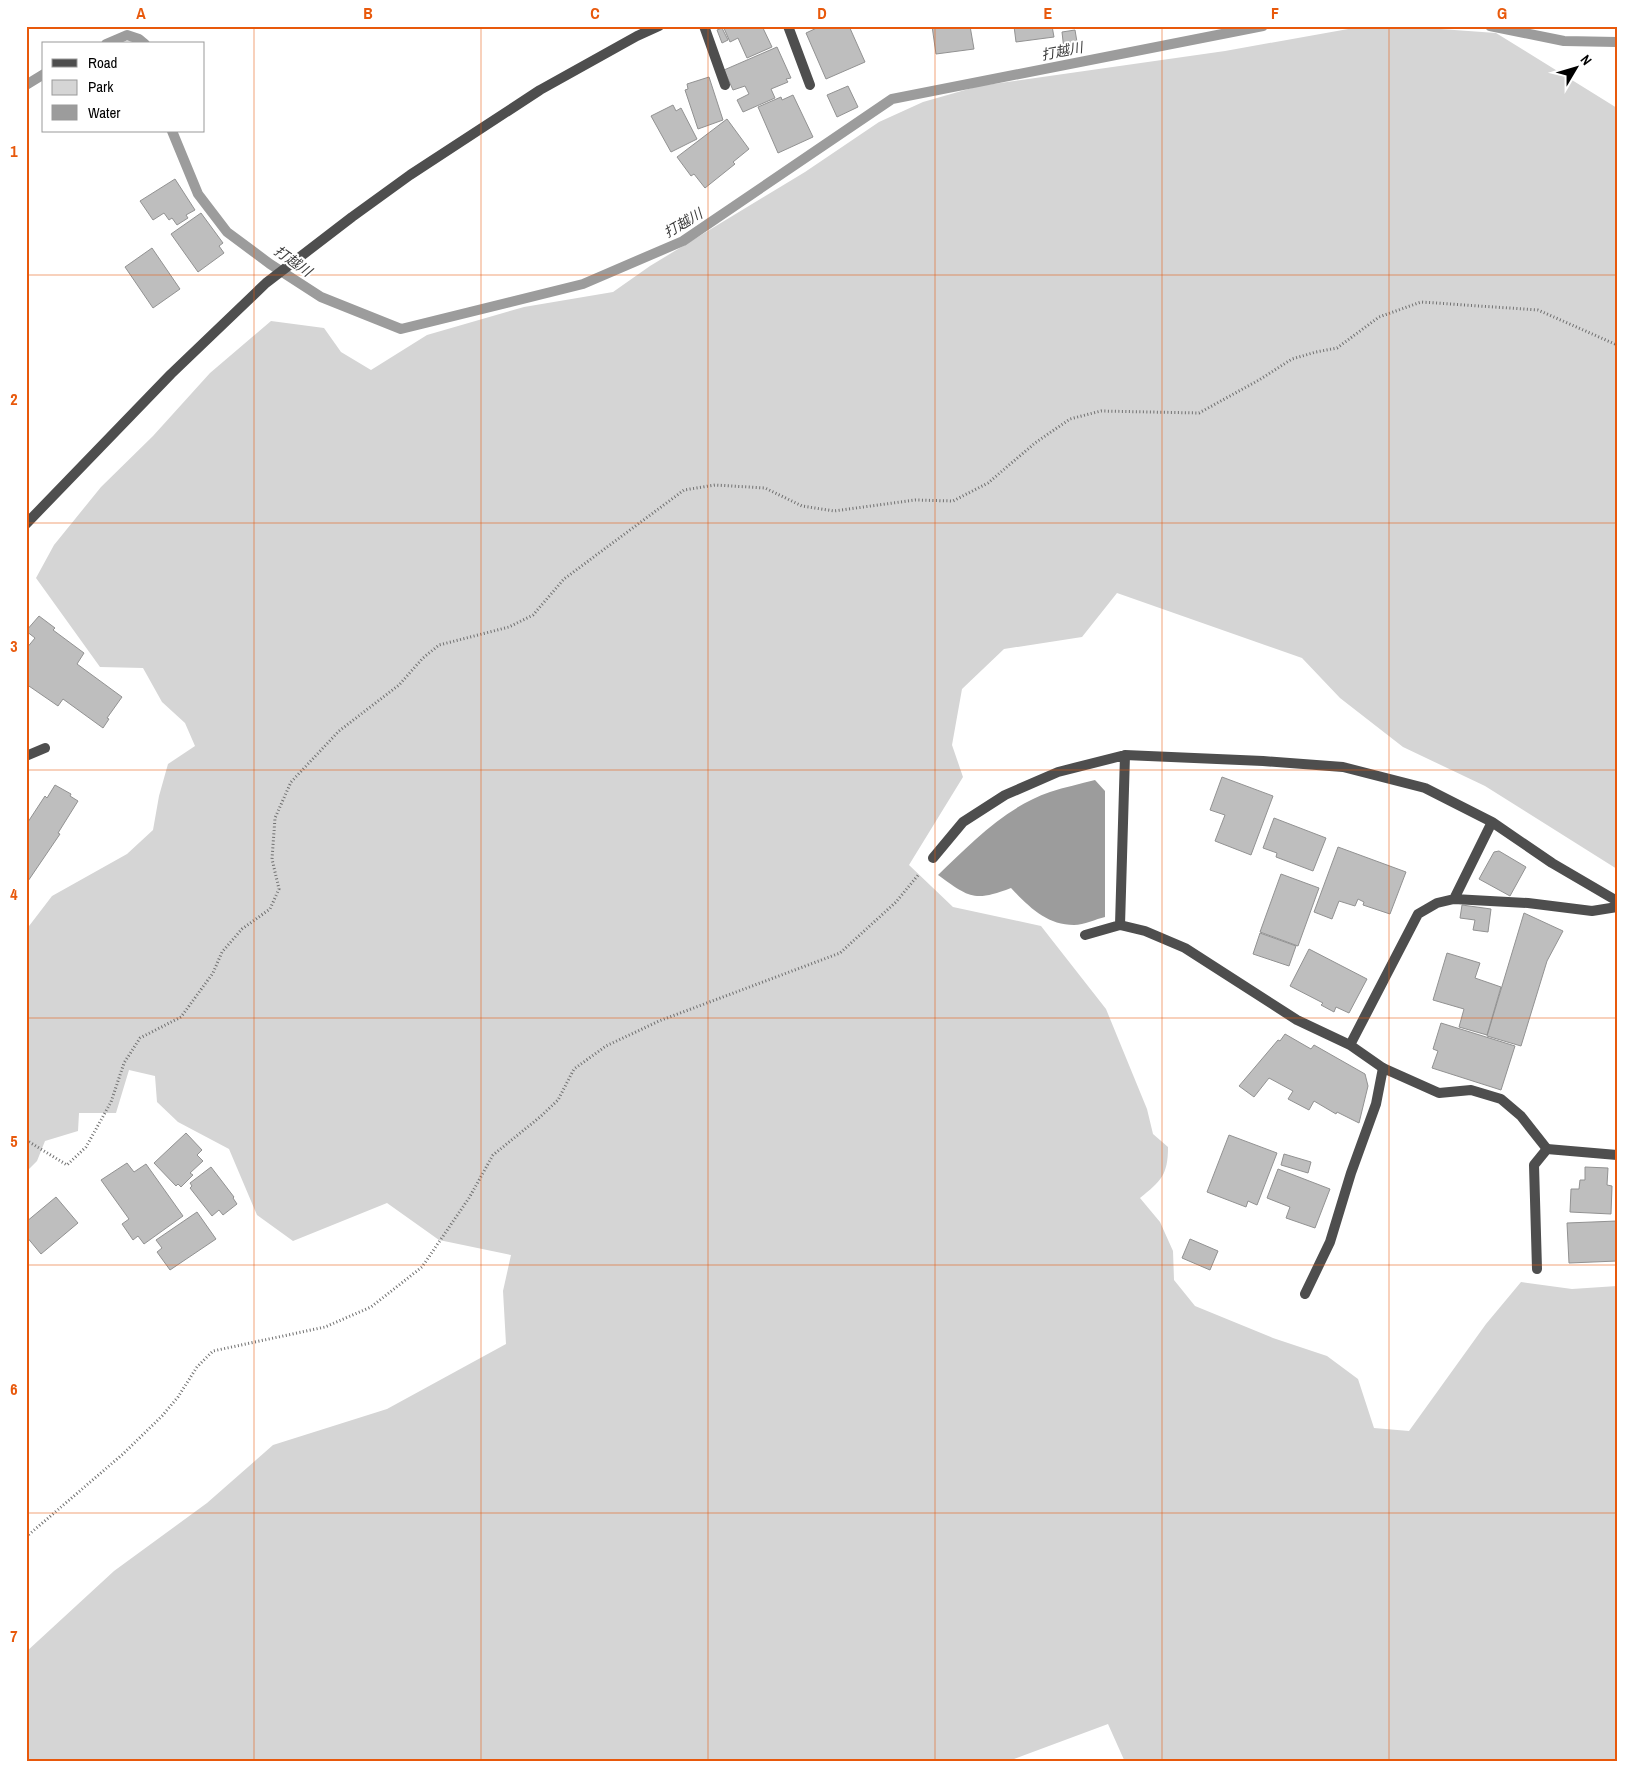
<svg xmlns="http://www.w3.org/2000/svg" width="1643" height="1788" font-family="'Archivo Narrow','Noto Sans JP',sans-serif">
  <rect width="100%" height="100%" fill="#fff"/>
  <path fill="#d5d5d5" d="M1365,26H1399L1496,33L1617,108V869L1485,786L1403,747L1340,698L1302,658L1117,593L1082,637L1004,649L962,689L952,745L963,777L909,865L953,907L1041,926L1106,1009L1147,1109L1153,1134L1168,1147C1168,1175 1161,1181 1140,1198L1160,1222L1173,1251L1174,1280L1195,1306L1273,1338L1327,1356L1358,1379L1374,1428L1409,1431L1486,1324L1521,1282L1572,1289L1617,1286V1762H1125L1108,1724L1006,1762H26V1652L114,1571L207,1503L273,1445L387,1409L506,1344L503,1291L511,1255L439,1240L387,1203L293,1241L257,1215L229,1149L178,1122L157,1102L155,1076L129,1070L116,1113H79L78,1131L45,1141L37,1161L26,1172V930L52,896L127,854L153,830L159,796L168,764L195,746L185,723L162,702L143,668L100,667L36,578L54,545L101,487L153,436L210,373L271,321L324,328L341,352L371,370L427,335L524,307L613,292L650,266L805,172L879,122L923,102L979,86L1225,51Z"/>
  <path fill="#9c9c9c" d="M1095,780L1105,791V917C1096,919 1084,925 1074,925C1047,925 1029,907 1011,888C974,902 970,898 938,875C971,843 1006,807 1050,792C1065,787 1080,784 1095,780Z"/>
  <g fill="none" stroke-linecap="round" stroke-linejoin="round">
    <path stroke="#9c9c9c" stroke-width="10" d="M1490,26L1564,41L1617,42
      M106,44L127,35L139,39L145,44
      M26,85L44,74
      M172,131L198,194L227,232L270,264L321,297L401,329L583,284L683,241L892,99L1263,26"/>
  </g>
  <path fill="#bebebe" stroke="#929292" d="M723,26H762L772,47L747,58L738,38L730,42Z
    M821,26H849L865,62L826,79L806,33Z
    M932,26H970L974,49L936,54Z
    M1014,26H1052L1054,37L1016,42Z
    M722,28L728,40L722,43L717,30Z
    M1075,30L1078,48L1064,50L1062,32Z
    M777,47L791,78L786,79L788,82L771,89L775,98L743,112L737,100L749,94L745,86L733,90L724,70Z
    M709,77L723,120L698,129L685,90L688,89L687,84Z
    M848,86L858,107L837,117L827,95Z
    M793,95L813,137L778,153L758,107L781,97L782,100Z
    M673,105L676,111L681,108L697,139L671,152L651,116Z
    M727,119L749,149L733,162L735,164L705,188L694,174L691,176L677,157Z
    M175,179L195,210L186,215L188,218L177,225L172,218L169,220L164,213L153,220L140,201Z
    M201,213L223,243L219,246L224,253L198,272L171,234Z
    M152,248L180,289L153,308L125,267Z
    M39,616L55,628L53,630L84,653L77,664L122,697L107,718L109,719L103,728L63,699L58,706L26,684V649L35,638L26,631Z
    M1222,777L1273,796L1251,855L1215,841L1225,815L1210,810Z
    M55,785L71,794L70,796L78,801L58,833L60,834L26,884V825L45,796L47,798Z
    M1274,818L1326,838L1313,871L1276,857L1277,853L1263,848Z
    M1338,847L1406,872L1390,914L1363,905L1364,902L1358,899L1355,906L1339,901L1332,919L1314,912Z
    M1499,851L1526,867L1510,896L1479,879L1494,852Z
    M1281,874L1319,888L1298,946L1260,932Z
    M1462,905L1491,909L1488,932L1473,930L1475,920L1460,918Z
    M1524,913L1563,931L1547,961L1521,1046L1487,1036Z
    M1260,933L1296,946L1289,966L1253,954Z
    M1309,949L1367,979L1349,1013L1336,1007L1334,1012L1321,1005L1323,1003L1290,986Z
    M1447,953L1480,963L1475,978L1501,987L1487,1035L1459,1027L1464,1009L1433,1000Z
    M1441,1023L1515,1046L1501,1090L1432,1068L1438,1051L1433,1049Z
    M1285,1034L1311,1049L1314,1045L1365,1074L1368,1086L1359,1123L1337,1112L1336,1114L1314,1101L1309,1110L1288,1099L1293,1091L1269,1078L1254,1097L1239,1086L1278,1040L1280,1041Z
    M186,1133L202,1150L197,1155L203,1161L190,1173L193,1175L181,1187L178,1184L176,1186L154,1163Z
    M1229,1135L1277,1153L1257,1205L1248,1201L1246,1207L1207,1192Z
    M1284,1154L1311,1162L1308,1173L1281,1165Z
    M127,1163L134,1172L146,1164L183,1216L144,1244L138,1236L133,1240L122,1224L129,1219L101,1180Z
    M211,1167L234,1197L233,1198L237,1204L223,1215L219,1210L212,1216L190,1188L192,1186L190,1183Z
    M1585,1167L1608,1168L1607,1185L1612,1186L1611,1214L1570,1212L1571,1189H1579L1580,1180H1585Z
    M1278,1169L1330,1189L1315,1228L1286,1218L1290,1207L1267,1198Z
    M56,1197L78,1223L41,1254L26,1236V1222Z
    M197,1212L216,1239L170,1270L157,1252L162,1248L156,1240Z
    M1617,1221V1261L1569,1263L1567,1223Z
    M1190,1239L1218,1251L1210,1270L1182,1258Z"/>
  <g fill="none" stroke-linecap="round" stroke-linejoin="round">
    <path stroke="#707070" stroke-width="3" stroke-dasharray="1 2.5" stroke-linecap="butt" d="M26,1140L67,1165L86,1147L111,1102L124,1063L140,1038L181,1017L213,973L222,952L242,929L270,909L279,889L272,859L275,818L291,782L339,731L399,685L423,658L439,645L509,627L533,615L564,579L684,490L715,485L765,488L802,506L834,511L915,500L953,501L988,483L1035,443L1070,419L1101,411L1199,413L1259,380L1292,359L1316,352L1337,348L1379,317L1421,302L1538,310L1617,345
      M26,1537L123,1454L162,1416L178,1397L197,1367L213,1351L325,1327L371,1307L422,1267L469,1198L493,1155L540,1117L558,1100L574,1069L606,1046L659,1021L840,953L896,902L919,874"/>
    <path stroke="#4e4e4e" stroke-width="10" d="M704,26L725,85
      M788,26L810,85
      M26,756L45,748
      M1305,1294L1330,1242L1351,1173L1376,1104L1383,1068L1439,1093L1471,1090L1501,1099L1521,1116L1547,1149"/>
    <path stroke="#4e4e4e" stroke-width="10" d="M933,858L963,822L1005,795L1058,772L1125,755L1263,761L1343,767L1425,788L1492,822L1552,863L1617,901
      M1454,899L1492,822
      M1120,925L1125,755
      M1085,935L1120,925L1145,931L1185,948L1297,1020L1350,1045L1383,1068
      M1350,1045L1418,914L1437,903L1454,899L1528,903L1592,911L1617,907
      M1537,1269L1534,1165L1547,1149L1617,1155"/>
    <path stroke="#4e4e4e" stroke-width="10" d="M26,524L171,374L266,283L352,217L410,175L540,90L637,36L659,26"/>
  </g>
  <path fill="none" stroke="#e8590c" stroke-width="1" stroke-opacity="0.55" d="M254,26V1762M481,26V1762M708,26V1762M935,26V1762M1162,26V1762M1389,26V1762M26,275H1617M26,523H1617M26,770H1617M26,1018H1617M26,1265H1617M26,1513H1617"/>
  <g text-anchor="middle" stroke-width="4" stroke-linejoin="round" paint-order="stroke">
    <g font-size="14" font-style="italic" fill="#3d3d3d" stroke="#fff">
      <text transform="translate(1062 51) rotate(-11)" y="5">打越川</text>
      <text transform="translate(683 223) rotate(-31)" y="5">打越川</text>
      <text transform="translate(293 261) rotate(35)" y="5">打越川</text>
    </g>
  </g>
  <rect width="1643" height="1788" fill="none" stroke="#ffffff" stroke-width="55"/>
  <rect x="42" y="42" width="162" height="90" fill="#ffffff" stroke="#999999"/>
  <rect x="52" y="59" width="25" height="8" fill="#4e4e4e" stroke="#999999"/>
  <text x="88" y="68" font-size="15" fill="#000000">Road</text>
  <rect x="52" y="80" width="25" height="15" fill="#d5d5d5" stroke="#999999"/>
  <text x="88" y="92" font-size="15" fill="#000000">Park</text>
  <rect x="52" y="105" width="25" height="15" fill="#9c9c9c" stroke="#999999"/>
  <text x="88" y="118" font-size="15" fill="#000000">Water</text>
  <g transform="translate(1576 68) rotate(52)" stroke="#ffffff" stroke-width="4" paint-order="stroke">
  <path d="M0-4L9 19L0 12L-9 19Z" fill="#000000"/>
  <text y="-8" font-size="14" font-weight="bold" text-anchor="middle" fill="#000000">N</text>
  </g>
  <rect x="28" y="28" width="1588" height="1732" fill="none" stroke="#e8590c" stroke-width="2"/>
  <g font-size="16" text-anchor="middle" font-weight="bold" fill="#e8590c">
    <text x="141" y="19">A</text>
    <text x="368" y="19">B</text>
    <text x="595" y="19">C</text>
    <text x="822" y="19">D</text>
    <text x="1048" y="19">E</text>
    <text x="1275" y="19">F</text>
    <text x="1502" y="19">G</text>
    <text x="14" y="157">1</text>
    <text x="14" y="405">2</text>
    <text x="14" y="652">3</text>
    <text x="14" y="900">4</text>
    <text x="14" y="1147">5</text>
    <text x="14" y="1395">6</text>
    <text x="14" y="1642">7</text>
  </g>
</svg>
